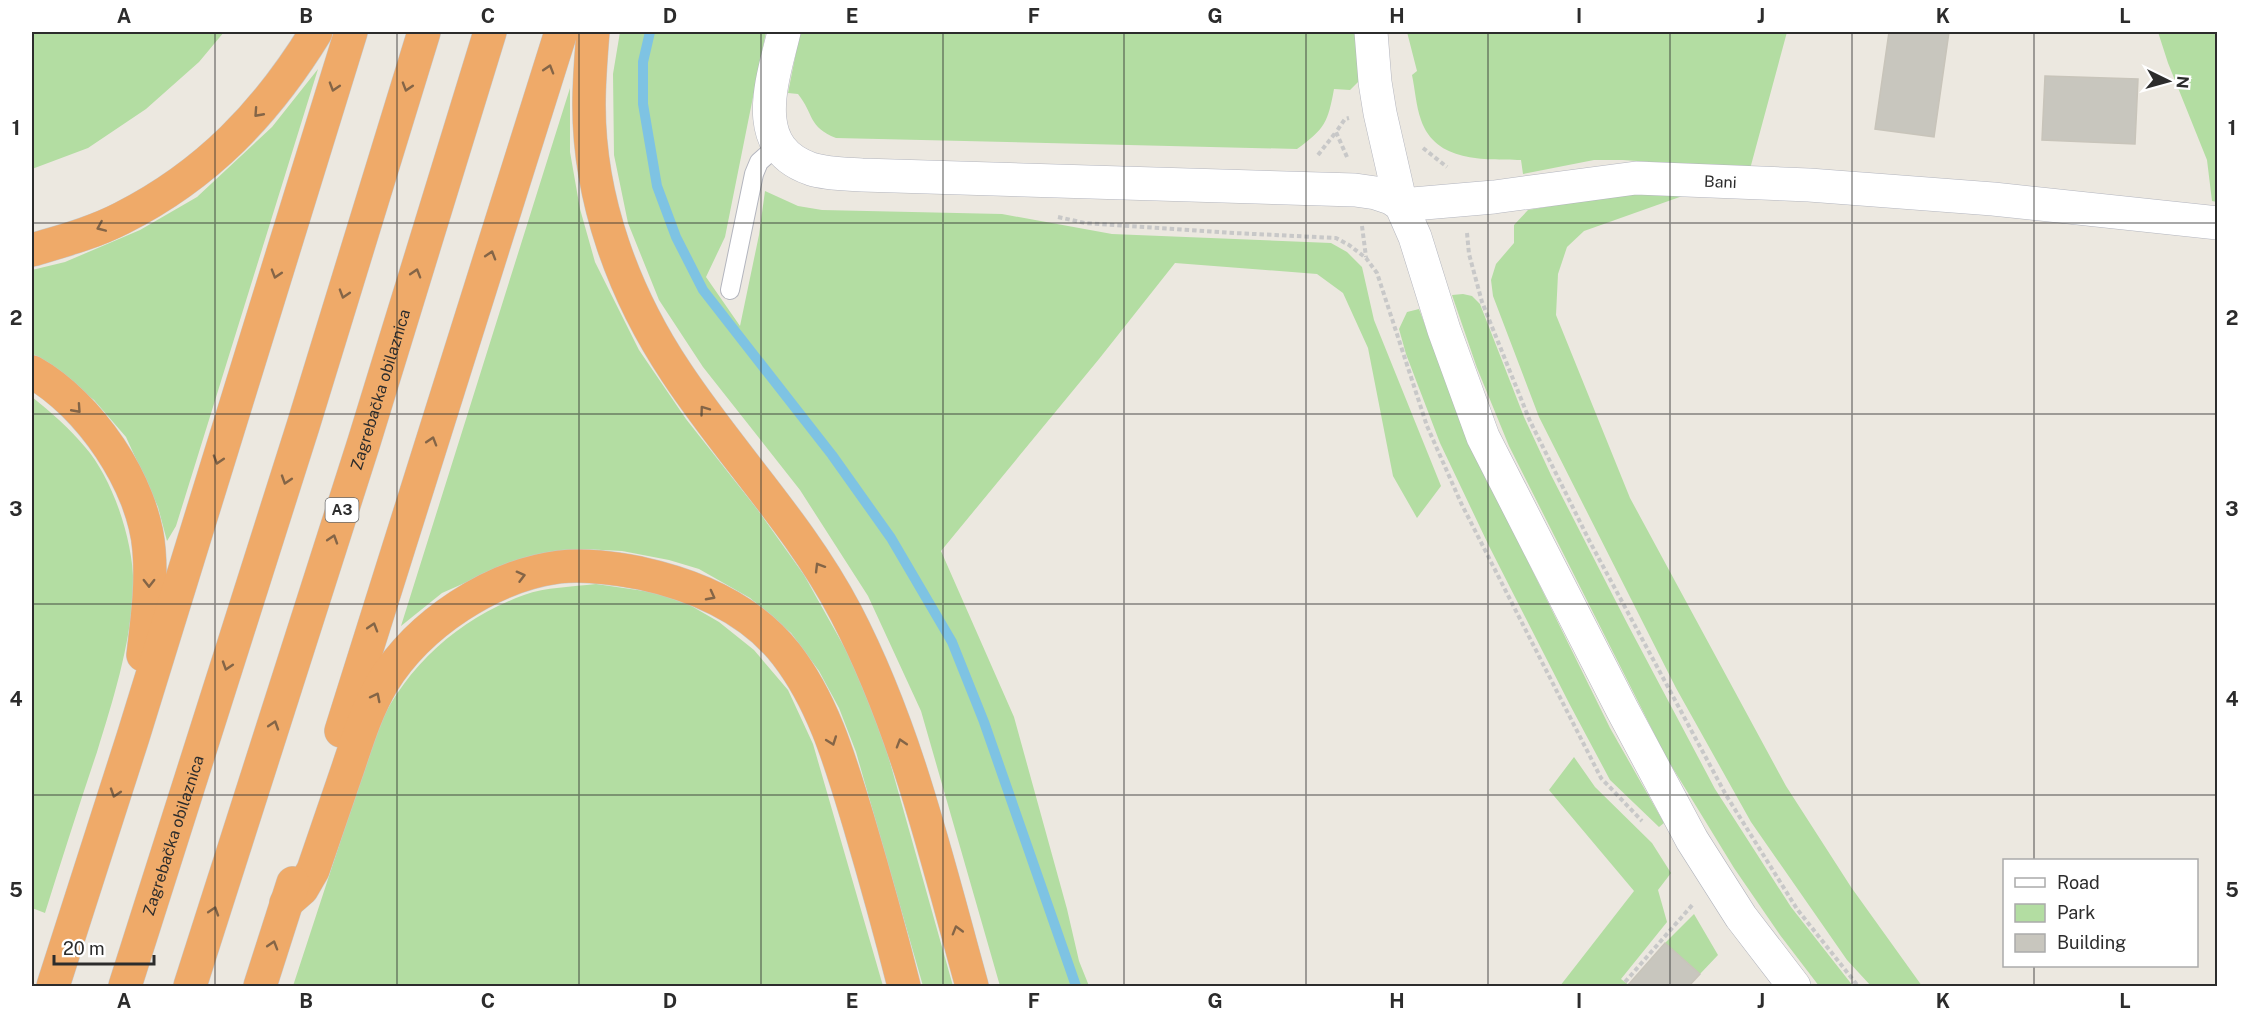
<svg xmlns="http://www.w3.org/2000/svg" width="2249" height="1018" font-family="'Public Sans',sans-serif">
  <rect width="100%" height="100%" fill="#ece8e0"/>
  <path fill="#b3dda2" d="M32,32H224L199,62L146,109L88,148L32,169Z
    M620,32H766L725,237L706,277L740,326L759,235L765,191L798,206L822,210L1002,214L1112,234L1331,243L1347,252L1362,267L1374,320L1441,486L1417,518L1393,476L1368,348L1343,293L1317,274L1175,263L1099,359L941,551L1014,717L1067,909L1079,961L1089,986H1000L921,711L868,596L800,490L703,367L659,300L628,223L614,155L613,74Z
    M800,32H1356L1360,80L1350,90L1334,89C1328,122 1325,129 1297,149L836,138C808,127 814,114 798,94L788,93Z
    M1407,32H1787L1750,169L1623,160H1594L1523,174L1521,160C1484,159 1436,163 1421,120C1416,106 1415,89 1412,75L1417,71Z
    M2158,32H2217V202L2212,201L2207,160L2168,63Z
    M318,69L176,526L167,541L158,507L126,437L94,400L32,353V270L65,262L140,230L197,197L272,127Z
    M570,88V152L580,209L595,262L639,350L686,419L757,509L804,575L856,668L884,741L953,986H923L856,752L839,708L819,671L791,633L750,598L699,569L669,560L622,551L583,549L520,560L485,574L442,593L401,626Z
    M1641,191L1691,193L1584,231L1567,247L1558,274L1556,315L1630,498L1786,786L1851,887L1922,986H1871L1847,960L1751,822L1676,688L1539,417L1493,296L1491,280L1496,264L1514,243V225L1528,210Z
    M1463,294L1472,296L1480,304L1524,417L1551,475L1628,625L1715,789L1791,907L1853,986H1819L1780,935L1734,868L1666,757L1509,446L1477,368L1452,295Z
    M1419,309L1467,438L1610,728L1664,823L1659,827L1610,780L1570,705L1489,546L1440,443L1406,354L1399,329L1407,312Z
    M32,397C51,412 69,428 85,447C114,480 136,548 133,592C130,647 113,700 97,752C79,805 62,859 45,913L32,908Z
    M596,584L658,593L688,604L719,622L754,650L788,690L813,744L883,986H293C311,931 329,876 347,821C356,794 363,765 373,739C401,671 455,620 524,595C546,587 572,587 596,584Z
    M1574,757L1595,787L1652,843L1671,873L1658,890L1667,922L1621,979L1630,986H1560L1634,891L1549,790Z
    M1694,914L1718,955L1700,974L1665,943Z"/>
  <g fill="none" stroke-linecap="round" stroke-linejoin="round">
    <path stroke="#7ec3e3" stroke-width="10" d="M650,32L643,62V104L657,186L676,237L703,290L832,455L891,538L952,642L984,722L1076,986"/>
  </g>
  <path fill="#c8c6be" stroke="#c8c4ba" stroke-width="1.5" d="M1889,32H1949L1934,137L1875,129Z
    M2045,76L2138,79L2135,144L2042,140Z
    M1665,943L1700,974L1689,986H1630L1628,985Z"/>
  <g fill="none" stroke-linecap="round" stroke-linejoin="round">
    <g stroke="#b3b5be" stroke-width="20">
      <path id="lane" d="M730,290L754,174L759,162L777,146"/>
    </g>
    <g stroke="#b3b5be" stroke-width="34">
      <g id="street">
        <path d="M784,32C773,79 747,147 811,169C827,174 845,174 862,175L1355,190L1376,193L1391,198L1401,205L1415,237L1444,330L1483,437L1622,709L1692,840L1741,917L1794,986"/>
        <path d="M1371,32L1375,82L1380,113L1401,205"/>
        <path id="s1" d="M1401,205L1494,197L1636,178L1809,185L1993,199L2218,223"/>
      </g>
    </g>
    <g stroke="#c8c8c8" stroke-width="34">
      <g id="highway">
        <path d="M593,32C591,56 589,81 589,105C589,200 624,294 676,372C730,454 800,525 846,613C907,730 937,860 972,986"/>
        <path d="M32,250C62,241 93,233 122,218C207,175 267,112 316,32"/>
        <path d="M32,372C89,404 144,484 149,550C152,585 147,620 143,655"/>
        <path d="M341,731L561,32"/>
        <path d="M286,903L302,889L313,870C325,836 336,802 348,768C358,738 367,709 383,682C419,624 491,576 559,567C586,564 613,568 640,573C695,585 750,608 786,654C824,703 841,764 859,823C875,877 890,931 904,986"/>
        <path d="M53,986L133,737L351,32"/>
        <path id="s2" d="M125,986L303,426L424,32"/>
        <path id="s3" d="M190,986L364,442L490,32"/>
        <path d="M260,986L293,883"/>
      </g>
    </g>
    <path stroke="#c8c8c8" stroke-width="4" stroke-dasharray="4.5 3" stroke-linecap="butt" d="M1423,148L1447,167
      M1318,155L1336,132
      M1347,157L1336,132L1345,119L1349,118
      M1058,217L1085,223L1234,233L1336,238L1349,245L1366,258L1377,273L1427,426L1461,503L1601,778L1642,821
      M1362,226L1366,257
      M1467,233L1469,254L1482,302L1530,421L1590,542L1726,795L1797,909L1858,986
      M1625,982L1694,903"/>
    <use href="#lane" stroke="#fff" stroke-width="18"/>
    <use href="#street" stroke="#fff" stroke-width="33"/>
    <use href="#highway" stroke="#efaa69" stroke-width="33"/>
  </g>
  <defs><path id="oneway-chevron" d="M-2-3.5L2.5 0L-2 3.5" fill="none" stroke-width="1.6" stroke-linecap="round" stroke-linejoin="round" transform="scale(1.5)"/></defs>
  <g stroke="#846547">
    <use href="#oneway-chevron" transform="translate(549 69) rotate(-73)"/>
    <use href="#oneway-chevron" transform="translate(334 87) rotate(107)"/>
    <use href="#oneway-chevron" transform="translate(407 87) rotate(107)"/>
    <use href="#oneway-chevron" transform="translate(258 113) rotate(132)"/>
    <use href="#oneway-chevron" transform="translate(101 227) rotate(157)"/>
    <use href="#oneway-chevron" transform="translate(491 255) rotate(-73)"/>
    <use href="#oneway-chevron" transform="translate(416 273) rotate(-73)"/>
    <use href="#oneway-chevron" transform="translate(276 274) rotate(107)"/>
    <use href="#oneway-chevron" transform="translate(344 294) rotate(107)"/>
    <use href="#oneway-chevron" transform="translate(77 409) rotate(48)"/>
    <use href="#oneway-chevron" transform="translate(704 410) rotate(-126)"/>
    <use href="#oneway-chevron" transform="translate(432 441) rotate(-73)"/>
    <use href="#oneway-chevron" transform="translate(218 460) rotate(107)"/>
    <use href="#oneway-chevron" transform="translate(286 480) rotate(108)"/>
    <use href="#oneway-chevron" transform="translate(333 539) rotate(-72)"/>
    <use href="#oneway-chevron" transform="translate(819 567) rotate(-121)"/>
    <use href="#oneway-chevron" transform="translate(521 576) rotate(-15)"/>
    <use href="#oneway-chevron" transform="translate(149 583) rotate(90)"/>
    <use href="#oneway-chevron" transform="translate(711 596) rotate(28)"/>
    <use href="#oneway-chevron" transform="translate(373 627) rotate(-73)"/>
    <use href="#oneway-chevron" transform="translate(227 666) rotate(108)"/>
    <use href="#oneway-chevron" transform="translate(376 697) rotate(-63)"/>
    <use href="#oneway-chevron" transform="translate(274 725) rotate(-72)"/>
    <use href="#oneway-chevron" transform="translate(832 741) rotate(70)"/>
    <use href="#oneway-chevron" transform="translate(901 743) rotate(-107)"/>
    <use href="#oneway-chevron" transform="translate(115 793) rotate(108)"/>
    <use href="#oneway-chevron" transform="translate(214 911) rotate(-72)"/>
    <use href="#oneway-chevron" transform="translate(957 930) rotate(-106)"/>
    <use href="#oneway-chevron" transform="translate(273 945) rotate(-73)"/>
  </g>
  <path fill="none" stroke="#2c2c2c" stroke-width="1.5" stroke-opacity="0.55" d="M215,32V986M397,32V986M579,32V986M761,32V986M943,32V986M1124,32V986M1306,32V986M1488,32V986M1670,32V986M1852,32V986M2034,32V860M32,223H2218M32,414H2218M32,604H2218M32,795H2218M2034,966V986"/>
  <g text-anchor="middle" stroke-width="6" stroke-linejoin="round" paint-order="stroke">
    <rect fill="#fff" stroke="#6b6b6b" stroke-width="1.5" x="325.5" y="498" width="33" height="24" rx="4.5"/>
    <g font-size="15" font-weight="bold" fill="#2c2c2c">
      <text x="342" y="515">A3</text>
    </g>
    <g font-size="16" fill="#2c2c2c" stroke="#fff">
      <text dy="6" stroke="none"><textPath href="#s1" startOffset="321">Bani</textPath></text>
      <text dy="6" stroke="none"><textPath href="#s3" startOffset="626">Zagrebačka obilaznica</textPath></text>
      <text dy="6" stroke="none"><textPath href="#s2" startOffset="158">Zagrebačka obilaznica</textPath></text>
    </g>
  </g>
  <rect width="2249" height="1018" fill="none" stroke="#ffffff" stroke-width="66"/>
  <rect x="2003" y="859" width="195" height="108" fill="#ffffff" stroke="#ababab" stroke-width="1.5"/>
  <rect x="2015" y="878" width="30" height="9" fill="#ffffff" stroke="#ababab" stroke-width="1.5"/>
  <text x="2057" y="889" font-size="18" fill="#2c2c2c">Road</text>
  <rect x="2015" y="904" width="30" height="18" fill="#b3dda2" stroke="#ababab" stroke-width="1.5"/>
  <text x="2057" y="919" font-size="18" fill="#2c2c2c">Park</text>
  <rect x="2015" y="934" width="30" height="18" fill="#c8c6be" stroke="#ababab" stroke-width="1.5"/>
  <text x="2057" y="949" font-size="18" fill="#2c2c2c">Building</text>
  <g transform="translate(2168 81) rotate(95)" stroke="#ffffff" stroke-width="4.5" paint-order="stroke">
  <path d="M0-4.5L10 22L0 15L-10 22Z" fill="#2c2c2c"/>
  <text y="-9" font-size="16" font-weight="bold" text-anchor="middle" fill="#2c2c2c">N</text>
  </g>
  <path d="M54 955v9h100v-9" fill="none" stroke="#2c2c2c" stroke-width="3"/>
  <text x="63" y="955" font-size="18" fill="#2c2c2c" stroke="#ffffff" stroke-width="4.5" paint-order="stroke">20 m</text>
  <rect x="33" y="33" width="2183" height="952" fill="none" stroke="#2c2c2c" stroke-width="2"/>
  <g font-size="20" text-anchor="middle" font-weight="bold" fill="#2c2c2c">
    <text x="124" y="23">A</text>
    <text x="306" y="23">B</text>
    <text x="488" y="23">C</text>
    <text x="670" y="23">D</text>
    <text x="852" y="23">E</text>
    <text x="1034" y="23">F</text>
    <text x="1215" y="23">G</text>
    <text x="1397" y="23">H</text>
    <text x="1579" y="23">I</text>
    <text x="1761" y="23">J</text>
    <text x="1943" y="23">K</text>
    <text x="2125" y="23">L</text>
    <text x="16" y="135">1</text>
    <text x="2232" y="135">1</text>
    <text x="16" y="325">2</text>
    <text x="2232" y="325">2</text>
    <text x="16" y="516">3</text>
    <text x="2232" y="516">3</text>
    <text x="16" y="706">4</text>
    <text x="2232" y="706">4</text>
    <text x="16" y="897">5</text>
    <text x="2232" y="897">5</text>
    <text x="124" y="1008">A</text>
    <text x="306" y="1008">B</text>
    <text x="488" y="1008">C</text>
    <text x="670" y="1008">D</text>
    <text x="852" y="1008">E</text>
    <text x="1034" y="1008">F</text>
    <text x="1215" y="1008">G</text>
    <text x="1397" y="1008">H</text>
    <text x="1579" y="1008">I</text>
    <text x="1761" y="1008">J</text>
    <text x="1943" y="1008">K</text>
    <text x="2125" y="1008">L</text>
  </g>
</svg>
